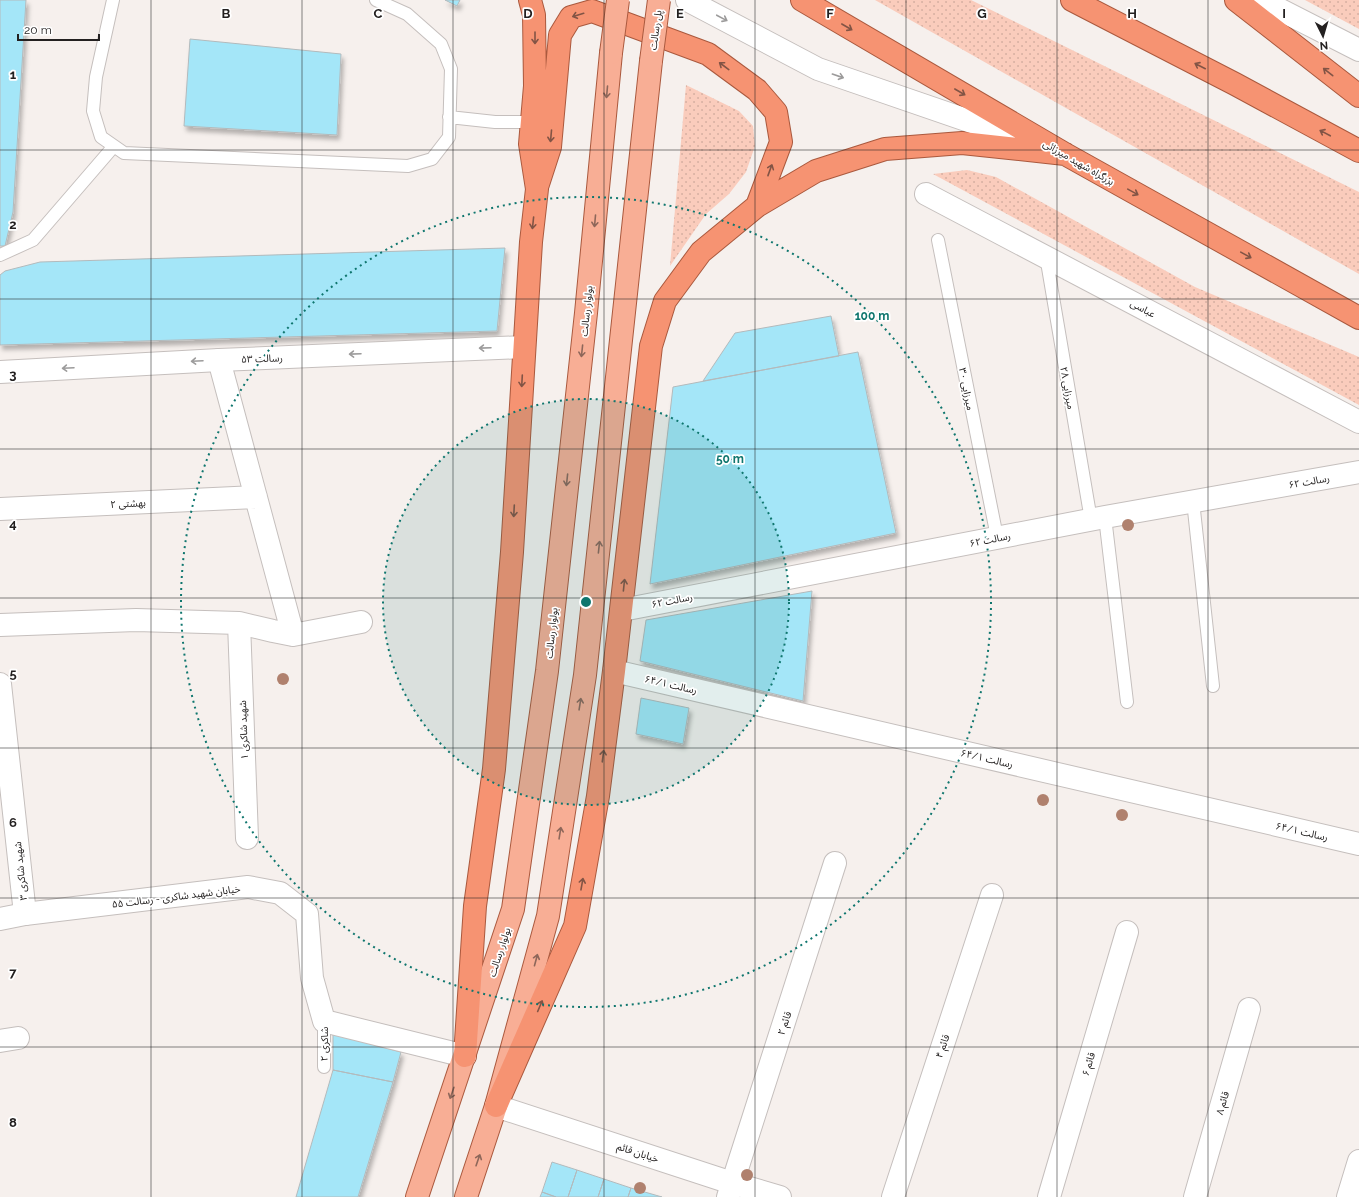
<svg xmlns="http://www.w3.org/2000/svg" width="1359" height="1197" font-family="Raleway,'Noto Sans Arabic',sans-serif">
  <defs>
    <pattern id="grass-dots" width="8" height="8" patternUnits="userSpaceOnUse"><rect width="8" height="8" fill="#faccbc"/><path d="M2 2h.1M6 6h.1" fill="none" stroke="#d6afa1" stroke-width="1.8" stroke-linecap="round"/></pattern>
    <filter id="shadow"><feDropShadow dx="2.5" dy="4.5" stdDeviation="2" flood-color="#0004"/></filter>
  </defs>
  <rect width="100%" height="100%" fill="#f6f0ed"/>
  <path fill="url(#grass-dots)" d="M875,0H971L1359,192V274Z
    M1305,0H1359V29Z
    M686,85L739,111L753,126L755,146L746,172L729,194L706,214L670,266Z
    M967,170L996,177L1195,287L1359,357V405L933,174Z"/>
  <path fill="#a4e6f8" stroke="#b3babc" filter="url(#shadow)" d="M0,0H26L13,212L5,246H0Z
    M445,0H460L457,6Z
    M190,39L341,54L337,135L184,126Z
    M505,248L497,331L0,345V275L5,271L40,262Z
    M831,316L839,356L703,381L735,333Z
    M858,352L896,533L650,584L673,387Z
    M812,591L803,701L640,661L646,620Z
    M641,698L689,708L683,744L636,734Z
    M333,1034L401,1052L393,1082L333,1070Z
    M333,1070L393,1082L358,1197H296Z
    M552,1162L577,1170L568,1197H556L542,1192Z
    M577,1170L604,1179L598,1197H568Z
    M604,1179L631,1188L628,1197H598Z
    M631,1188L662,1197H628Z
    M542,1192L556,1197H540Z"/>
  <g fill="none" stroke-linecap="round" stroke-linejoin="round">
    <g stroke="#c5bfbd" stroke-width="14">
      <path id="service" d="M113,0L96,77L93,111L101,137L124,153L408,166L432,159L449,137L451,69L441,44L407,14L376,0
        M449,117L495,122H532
        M938,240L997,537
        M0,255L33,240L114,146
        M1046,256L1091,520
        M1193,501L1213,686
        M1105,517L1127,702
        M324,1067V1021"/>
    </g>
    <g stroke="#c5bfbd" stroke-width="24">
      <path id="minor" d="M926,194L1359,422
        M219,360L293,635
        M0,509L256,497
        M622,610L1105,517L1359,472
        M239,623L247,838
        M0,625L136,620L239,623L273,631L293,635L361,622
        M614,671L1359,844
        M0,684L25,914
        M0,1041L18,1038
        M728,1197L835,863
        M893,1197L992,895
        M1049,1197L1127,932
        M1195,1197L1249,1009
        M1348,1197L1359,1161"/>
    </g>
    <g stroke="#c5bfbd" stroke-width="24">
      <path id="tertiary" d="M1261,0L1359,50
        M0,372L219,360L524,347
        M0,919L25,914L248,887L280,893L307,914L312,978L324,1021L465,1056
        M496,1106L732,1183L780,1197"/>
    </g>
    <g stroke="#c5bfbd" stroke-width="24">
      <path id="secondary" d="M687,0L818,69L1042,146"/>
    </g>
    <g stroke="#aa593e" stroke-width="24">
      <path id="primary" d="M417,1197L513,909L547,671L586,313L611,53
        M466,1197L496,1106L548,916L585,675L651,61"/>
    </g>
    <g stroke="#aa593e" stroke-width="24">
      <path id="trunk" d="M802,0L1065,154L1359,318
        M1072,0L1235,84L1359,151
        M1236,0L1359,96
        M538,184L550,147L560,35L571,17L592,11L708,54L757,90L776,112L781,142L757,206
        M465,1056L475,906L494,769L512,552L531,242L537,189L530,144L535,86L534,15L530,0
        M496,1106L575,926L598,796L614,671L651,346L665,301L701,252L757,206L816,171L885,149L962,143L1065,154"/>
    </g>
    <use href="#service" stroke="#fff" stroke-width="12"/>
    <use href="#minor" stroke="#fff" stroke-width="22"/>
    <use href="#tertiary" stroke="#fff" stroke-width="22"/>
    <use href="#secondary" stroke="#fff" stroke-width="22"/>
    <use href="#primary" stroke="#f8ae95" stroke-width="22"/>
    <use href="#trunk" stroke="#f69372" stroke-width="22"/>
    <g stroke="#aa593e" stroke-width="24" stroke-linecap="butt">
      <path id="primary-bridge" d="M611,53L618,0
        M651,61L659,0"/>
    </g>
    <use href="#primary-bridge" stroke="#f8ae95" stroke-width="22"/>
  </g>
  <g fill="#b0816e">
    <circle cx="1128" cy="525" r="6"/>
    <circle cx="283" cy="679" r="6"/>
    <circle cx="1043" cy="800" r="6"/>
    <circle cx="1122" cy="815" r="6"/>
    <circle cx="747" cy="1175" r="6"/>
    <circle cx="640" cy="1188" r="6"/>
  </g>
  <defs><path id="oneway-shaft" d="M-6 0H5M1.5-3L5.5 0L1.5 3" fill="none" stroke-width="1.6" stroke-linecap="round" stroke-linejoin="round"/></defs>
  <g stroke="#825445">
    <use href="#oneway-shaft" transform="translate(578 15) rotate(163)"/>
    <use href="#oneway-shaft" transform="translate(847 27) rotate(30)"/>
    <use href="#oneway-shaft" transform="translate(535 38) rotate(90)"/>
    <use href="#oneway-shaft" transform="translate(724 66) rotate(-143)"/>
    <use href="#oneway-shaft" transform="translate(1200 66) rotate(-153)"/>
    <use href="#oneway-shaft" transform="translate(1328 72) rotate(-142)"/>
    <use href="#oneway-shaft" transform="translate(960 92) rotate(30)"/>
    <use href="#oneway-shaft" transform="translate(1325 133) rotate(-152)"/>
    <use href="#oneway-shaft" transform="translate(551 136) rotate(95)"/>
    <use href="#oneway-shaft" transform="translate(770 170) rotate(-70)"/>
    <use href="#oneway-shaft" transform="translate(1133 192) rotate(29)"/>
    <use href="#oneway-shaft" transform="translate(533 223) rotate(96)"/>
    <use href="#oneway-shaft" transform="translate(1246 255) rotate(29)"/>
    <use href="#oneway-shaft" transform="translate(522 381) rotate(93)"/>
    <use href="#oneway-shaft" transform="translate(514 511) rotate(93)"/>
    <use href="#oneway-shaft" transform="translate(624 585) rotate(-84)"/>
    <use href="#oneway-shaft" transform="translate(603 756) rotate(-83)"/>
    <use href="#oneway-shaft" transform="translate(582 884) rotate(-80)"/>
    <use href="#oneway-shaft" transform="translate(540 1006) rotate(-67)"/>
  </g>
  <g stroke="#9c9b9b">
    <use href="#oneway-shaft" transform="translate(722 18) rotate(28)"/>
    <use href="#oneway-shaft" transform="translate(838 76) rotate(19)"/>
    <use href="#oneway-shaft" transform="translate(485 348) rotate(178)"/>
    <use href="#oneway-shaft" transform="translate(355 354) rotate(178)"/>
    <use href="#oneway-shaft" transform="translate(197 361) rotate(177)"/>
    <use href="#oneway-shaft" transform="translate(68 368) rotate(177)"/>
  </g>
  <g stroke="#8e675a">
    <use href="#oneway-shaft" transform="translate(607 92) rotate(95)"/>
    <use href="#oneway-shaft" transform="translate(595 221) rotate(95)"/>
    <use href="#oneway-shaft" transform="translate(582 351) rotate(96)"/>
    <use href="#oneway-shaft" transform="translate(567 480) rotate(96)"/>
    <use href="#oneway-shaft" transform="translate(599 547) rotate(-84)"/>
    <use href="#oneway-shaft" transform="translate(580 704) rotate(-81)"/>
    <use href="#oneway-shaft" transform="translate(560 833) rotate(-81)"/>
    <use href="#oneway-shaft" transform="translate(536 960) rotate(-75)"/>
    <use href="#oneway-shaft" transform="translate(452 1093) rotate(109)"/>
    <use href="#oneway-shaft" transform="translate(478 1160) rotate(-71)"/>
  </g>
  <path fill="none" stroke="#232020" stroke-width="1" stroke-opacity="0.55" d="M151,0V1197M302,0V1197M453,0V1197M604,0V1197M755,0V1197M906,0V1197M1057,0V1197M1208,0V1197M0,150H1359M0,299H1359M0,449H1359M0,598H1359M0,748H1359M0,898H1359M0,1047H1359"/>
  <circle cx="586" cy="602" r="203" fill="#0f766e" fill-opacity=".12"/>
  <g fill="none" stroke="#0f766e" stroke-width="2" stroke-dasharray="2 4">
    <circle cx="586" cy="602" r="203"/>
    <circle cx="586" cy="602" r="405"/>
  </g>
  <g text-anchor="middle" stroke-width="3.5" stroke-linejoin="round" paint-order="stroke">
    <g font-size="10" fill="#232020" stroke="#fff">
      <text transform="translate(655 30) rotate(-82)" y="4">پل رسالت</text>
      <text transform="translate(1079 162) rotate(30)" y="4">بزرگراه شهید میرزائی</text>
      <text transform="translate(1143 308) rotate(28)" y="4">عباسی</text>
      <text transform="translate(586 311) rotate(-84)" y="4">بولوار رسالت</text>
      <text transform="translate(262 358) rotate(-2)" y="4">رسالت ۵۳</text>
      <text transform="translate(1068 388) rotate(80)" y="4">میرزایی ۲۸</text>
      <text transform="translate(967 389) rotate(79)" y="4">میرزایی ۳۰</text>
      <text transform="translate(1309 481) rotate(-10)" y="4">رسالت ۶۲</text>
      <text transform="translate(128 503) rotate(-3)" y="4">بهشتی ۲</text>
      <text transform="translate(990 539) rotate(-11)" y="4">رسالت ۶۲</text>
      <text transform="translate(672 600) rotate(-11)" y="4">رسالت ۶۲</text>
      <text transform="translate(551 633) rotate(-84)" y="4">بولوار رسالت</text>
      <text transform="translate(671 684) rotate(13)" y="4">رسالت ۶۴/۱</text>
      <text transform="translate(243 730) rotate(-92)" y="4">شهید شاکری ۱</text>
      <text transform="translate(987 758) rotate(13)" y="4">رسالت ۶۴/۱</text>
      <text transform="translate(1302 831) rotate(13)" y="4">رسالت ۶۴/۱</text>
      <text transform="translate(20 871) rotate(-96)" y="4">شهید شاکری ۳</text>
      <text transform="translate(176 896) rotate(-7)" y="4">خیابان شهید شاکری - رسالت ۵۵</text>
      <text transform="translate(499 952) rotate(-72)" y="4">بولوار رسالت</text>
      <text transform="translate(784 1023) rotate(-72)" y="4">قائم ۲</text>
      <text transform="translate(324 1044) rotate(-90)" y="4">شاکری ۲</text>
      <text transform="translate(942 1046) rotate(-72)" y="4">قائم ۴</text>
      <text transform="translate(1088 1064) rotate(-74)" y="4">قائم ۶</text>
      <text transform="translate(1222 1103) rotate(-74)" y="4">قائم ۸</text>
      <text transform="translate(638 1152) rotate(18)" y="4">خیابان قائم</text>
    </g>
  </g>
  <g font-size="13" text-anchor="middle" font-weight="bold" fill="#232020" stroke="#fff" stroke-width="3.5" stroke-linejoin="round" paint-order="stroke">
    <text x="226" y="18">B</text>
    <text x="378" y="18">C</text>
    <text x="528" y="18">D</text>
    <text x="680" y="18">E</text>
    <text x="830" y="18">F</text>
    <text x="982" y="18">G</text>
    <text x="1132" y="18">H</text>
    <text x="1284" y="18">I</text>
    <text x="13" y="79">1</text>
    <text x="13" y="229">2</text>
    <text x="13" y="379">3</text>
    <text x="13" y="528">4</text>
    <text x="13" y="678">5</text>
    <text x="13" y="827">6</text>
    <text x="13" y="977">7</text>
    <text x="13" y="1127">8</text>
  </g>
  <circle cx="586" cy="602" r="6" fill="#0f766e" stroke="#fff" stroke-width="2"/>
  <g font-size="12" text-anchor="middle" font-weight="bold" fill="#0f766e" stroke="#fff" stroke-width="3.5" stroke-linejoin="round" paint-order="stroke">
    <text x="872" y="320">100 m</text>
    <text x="730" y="463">50 m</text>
  </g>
  <g transform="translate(1323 36) rotate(175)" stroke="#ffffff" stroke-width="3" paint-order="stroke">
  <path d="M0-3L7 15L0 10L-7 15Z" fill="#232020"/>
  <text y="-6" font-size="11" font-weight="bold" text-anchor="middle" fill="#232020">N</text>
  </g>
  <path d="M18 34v6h81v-6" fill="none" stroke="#232020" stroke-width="2"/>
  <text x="24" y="34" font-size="12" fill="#232020" stroke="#ffffff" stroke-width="3" paint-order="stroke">20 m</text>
</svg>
